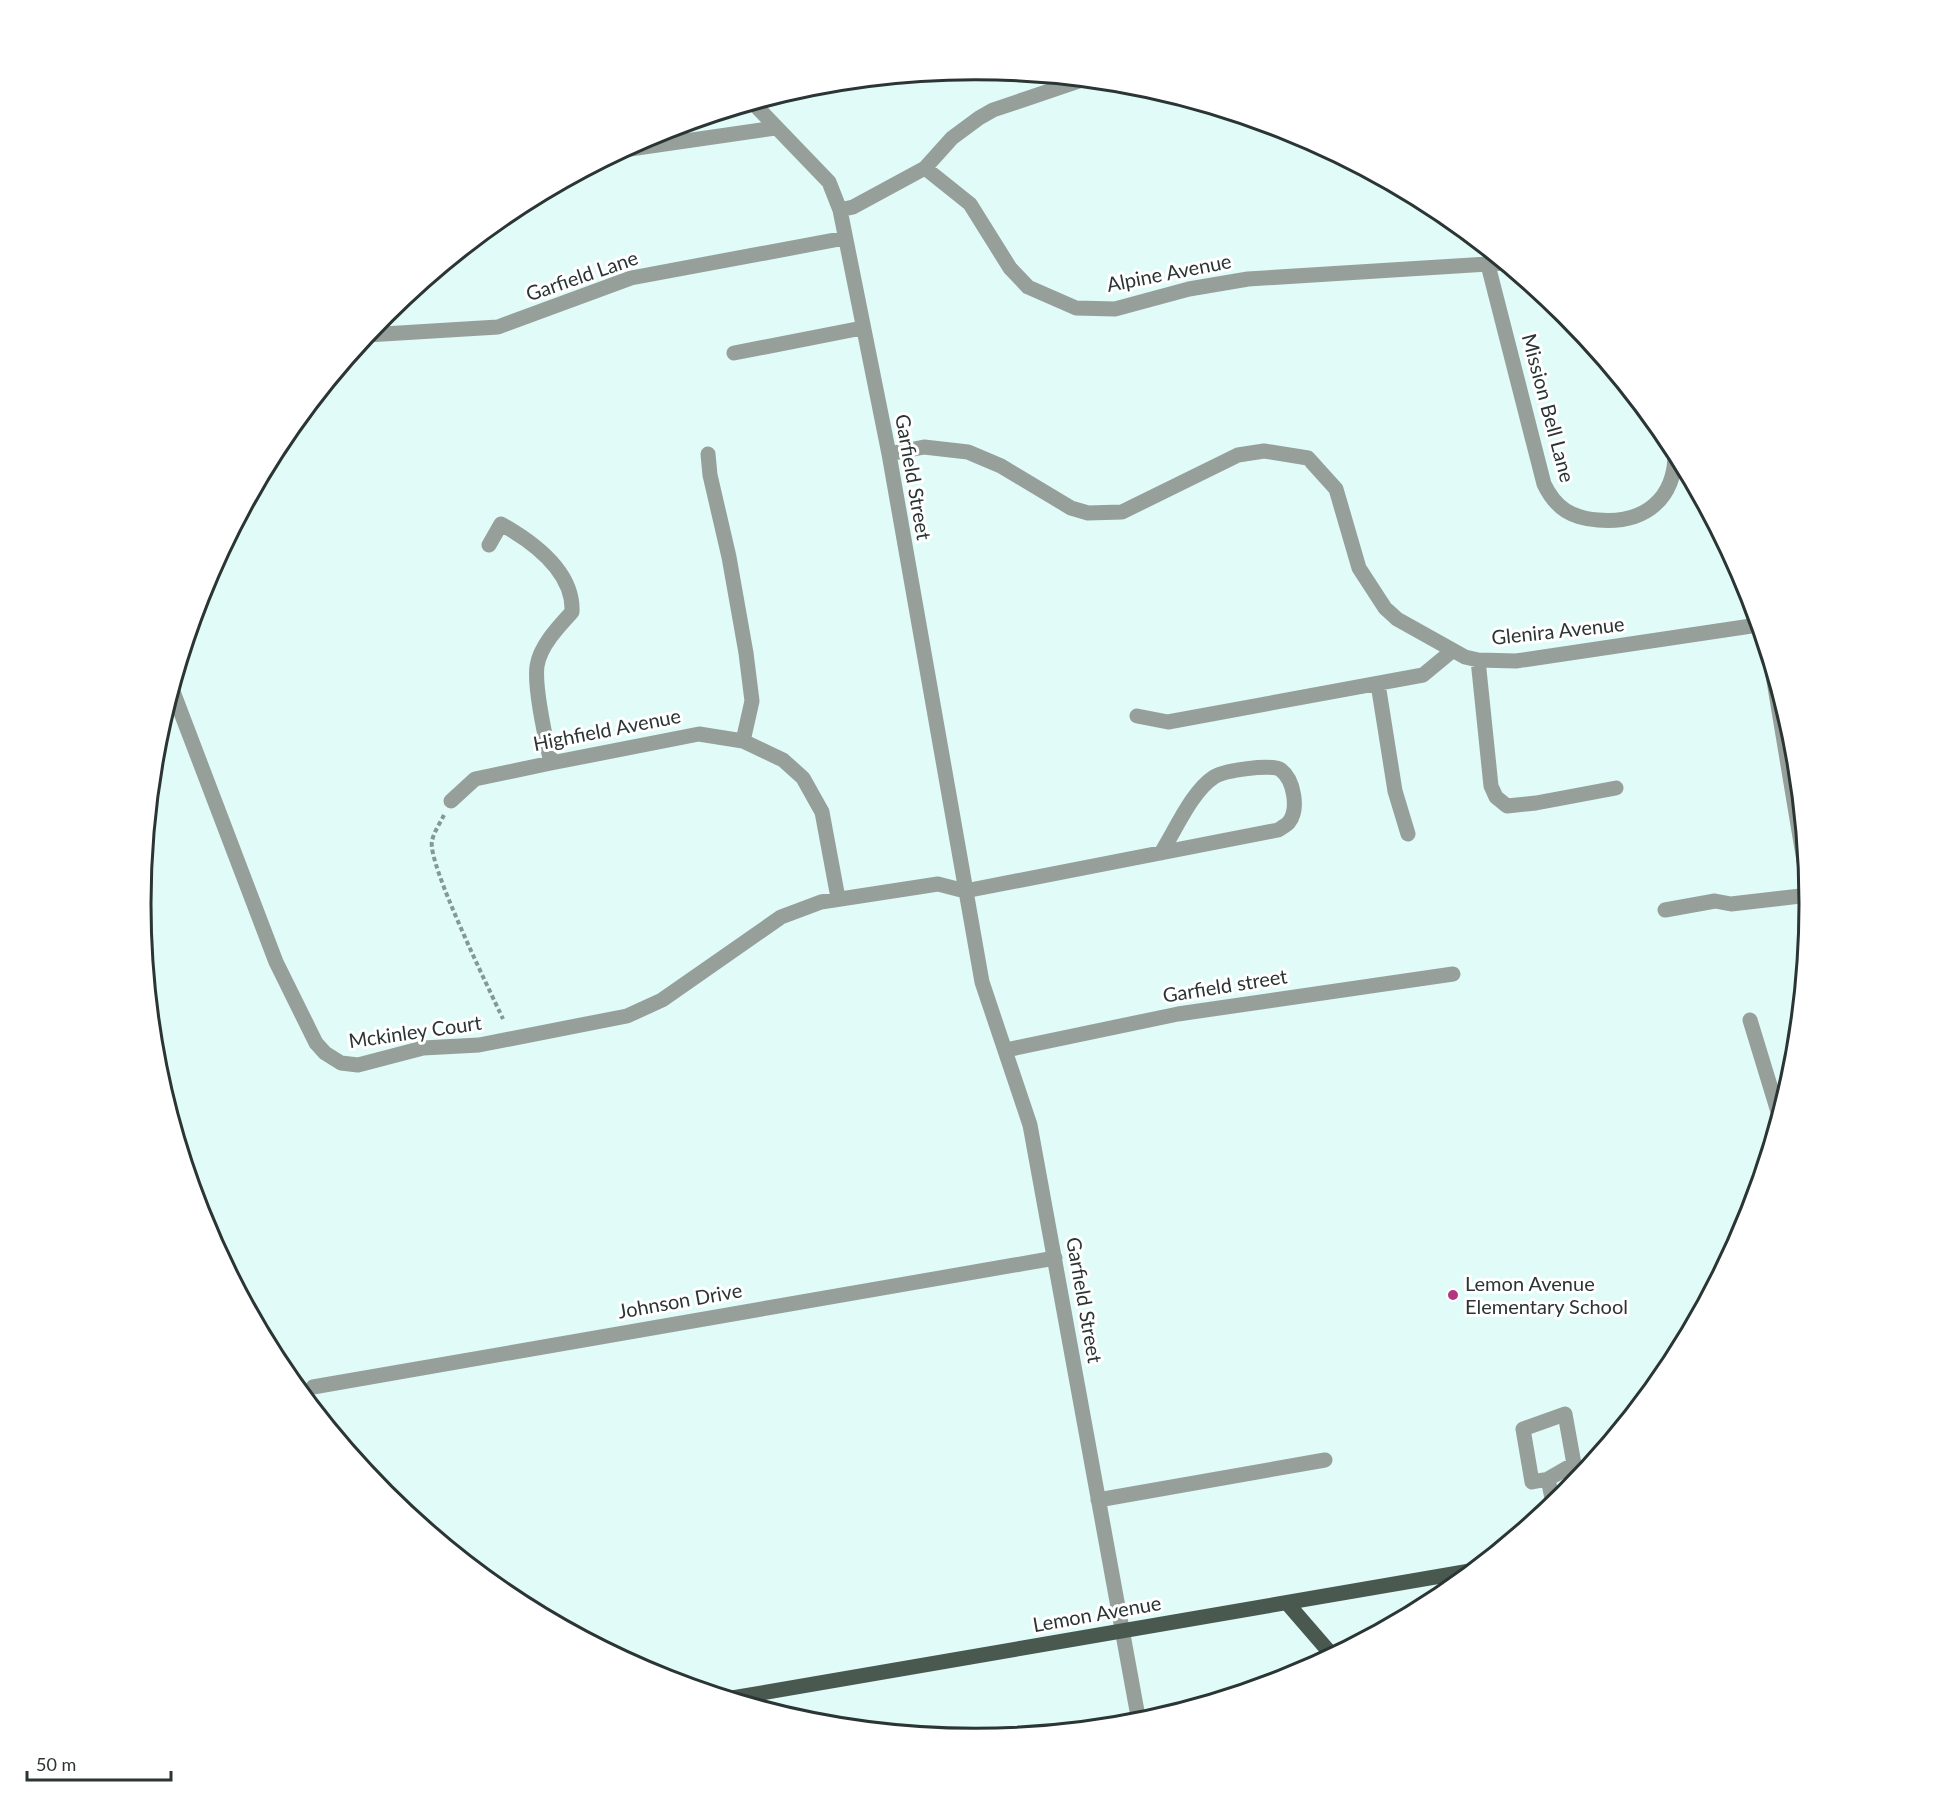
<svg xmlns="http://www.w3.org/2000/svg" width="1950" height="1807" font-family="Lato,sans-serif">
  <rect width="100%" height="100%" fill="#e0fbf8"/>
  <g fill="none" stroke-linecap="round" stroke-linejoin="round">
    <path stroke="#859896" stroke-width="4" stroke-dasharray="4.5 3" stroke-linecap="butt" d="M444,815C440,823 434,832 432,841C427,863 490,991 503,1019"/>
    <path stroke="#969f99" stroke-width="15" d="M753,103L829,182L840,210L889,454L982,982L1030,1125L1139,1722
      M623,150L775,128
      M925,168L970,204L1010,268L1028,287L1076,308L1115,309L1189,289L1248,279L1504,263
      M840,210L853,207L925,168L952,138L979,118L993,110L1082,80
      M1488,265L1544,484C1556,509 1572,518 1598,520C1645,524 1676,499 1675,451
      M367,335L498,327L631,278L845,238
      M734,353L862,328
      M708,454L710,475L729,557L746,653L752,701L743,741
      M889,454L924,447L968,452L1001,466L1071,508L1088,513L1122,512L1238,455L1264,451L1308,458L1336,489L1359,568L1385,608L1397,619L1465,657L1478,660L1516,661L1758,625
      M489,545L501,524C533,542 574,571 572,612C559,626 540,646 537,666C534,689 546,740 551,763
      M1478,660L1491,786L1496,797L1507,806L1536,803L1616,788
      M1772,669L1807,879
      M1378,684L1395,791L1408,834
      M172,689L276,962L316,1043L325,1053L341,1063L358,1065L423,1048L479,1045L627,1016L662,1000L781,917L821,902L938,884L965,891L1278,830C1281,828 1287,825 1289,822C1299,809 1294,780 1281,770C1272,763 1223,771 1214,777C1192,791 1175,831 1161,853
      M1137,716L1168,722L1423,675L1452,651
      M451,801L475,779L551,763L699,734L743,741L783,760L803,778L822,812L838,898
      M1665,910L1715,901L1731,904L1809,895
      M1750,1020L1779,1115
      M1006,1050L1178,1014L1453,974
      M313,1387L1055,1258
      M1565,1414L1574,1464L1548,1479L1532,1482L1523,1429Z
      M1548,1479L1553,1503
      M1098,1500L1325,1460"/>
    <path stroke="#4a594f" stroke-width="15" d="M1287,1603L1332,1655
      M732,1698L1470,1571"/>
  </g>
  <circle fill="#b43481" stroke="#fff" stroke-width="2" cx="1453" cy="1295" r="6"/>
  <g text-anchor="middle" stroke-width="6" stroke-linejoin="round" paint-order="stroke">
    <g font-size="20" fill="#2a3534" stroke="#fff">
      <text transform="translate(1169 273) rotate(-11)" y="7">Alpine Avenue</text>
      <text transform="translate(582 276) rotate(-19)" y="7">Garfield Lane</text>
      <text transform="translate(1548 408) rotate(75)" y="7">Mission Bell Lane</text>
      <text transform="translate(913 477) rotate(80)" y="7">Garfield Street</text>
      <text transform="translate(1558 631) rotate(-6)" y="7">Glenira Avenue</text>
      <text transform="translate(607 730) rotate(-11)" y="7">Highfield Avenue</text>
      <text transform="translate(1225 986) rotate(-9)" y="7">Garfield street</text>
      <text transform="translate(415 1032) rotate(-8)" y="7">Mckinley Court</text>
      <text transform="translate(1084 1300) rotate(80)" y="7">Garfield Street</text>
      <text transform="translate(680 1301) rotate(-10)" y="7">Johnson Drive</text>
      <text transform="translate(1097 1614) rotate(-10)" y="7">Lemon Avenue</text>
    </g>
    <g font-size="20" fill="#2a3534" stroke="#fff" text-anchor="start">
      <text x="1465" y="1291">Lemon Avenue<tspan x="1465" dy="23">Elementary School</tspan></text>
    </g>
  </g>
  <path d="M0 0H1950V1807H0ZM151 904a824 824 0 1 1 1648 0a824 824 0 1 1-1648 0Z" fill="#fff" fill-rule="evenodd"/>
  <path fill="none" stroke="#2a3534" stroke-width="3" d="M151 904a824 824 0 1 1 1648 0a824 824 0 1 1-1648 0Z"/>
  <path d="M27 1771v9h144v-9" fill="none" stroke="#2a3534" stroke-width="3"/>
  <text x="36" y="1771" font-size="18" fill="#2a3534" stroke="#ffffff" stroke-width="4.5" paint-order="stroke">50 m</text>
</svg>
